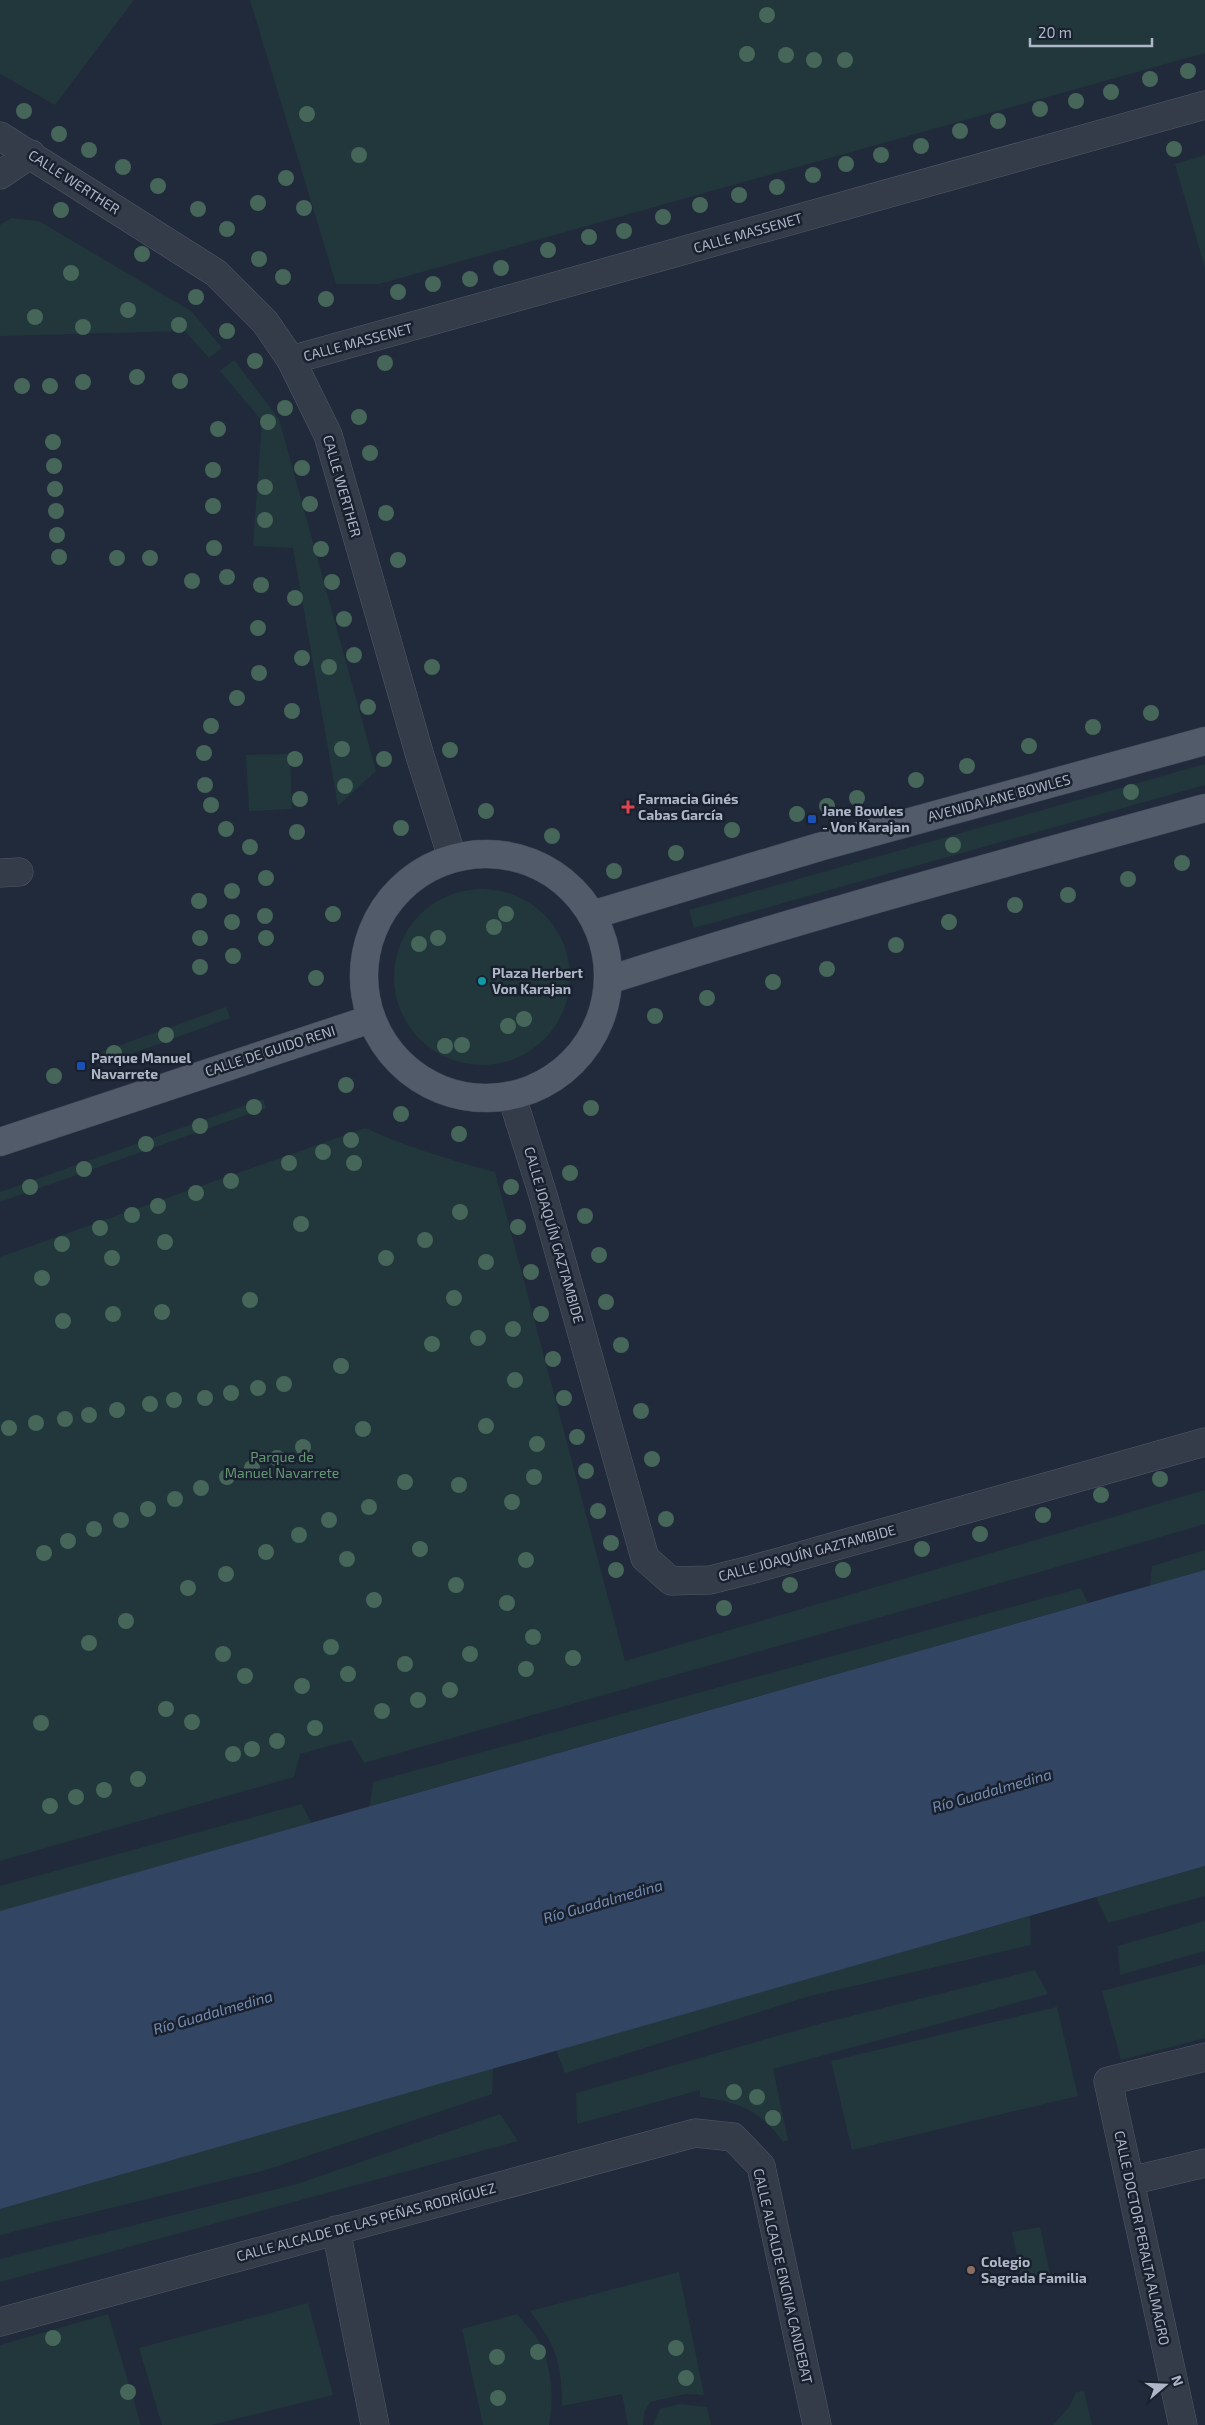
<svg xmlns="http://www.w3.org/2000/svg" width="1205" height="2425" font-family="'Exo 2',sans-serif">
  <rect width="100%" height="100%" fill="#202a3a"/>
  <path fill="#22373b" d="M0,0H134L55,105L0,74Z
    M250,0H1205V53L379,284H336Z
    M1205,155V268L1175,164Z
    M11,218L39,221L191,311L222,348L209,358L185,331L0,336V225Z
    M234,360L279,419L376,771L338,806L293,548L253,546L262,421L220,371Z
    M290,754L292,809L249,811L246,755Z
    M1205,764V785L694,928L689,910Z
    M394 977a88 88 0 1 1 176 0a88 88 0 1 1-176 0Z
    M226,1007L230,1018L98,1066L93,1055Z
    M263,1099L266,1108L0,1202V1192Z
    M365,1128C407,1147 450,1160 495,1172L625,1661L1205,1490V1524C925,1606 644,1683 364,1763L351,1740L300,1754L294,1777L0,1861V1257Z
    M1205,1550V1570L1150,1586L1152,1566Z
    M1081,1588L1088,1603L370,1806L373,1782Z
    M302,1804L311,1823L0,1911V1886Z
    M1205,1866V1896L1108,1923L1096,1897Z
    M1030,1916L1031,1945L810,1996L565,2073L556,2050Z
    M1205,1921V1951L1120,1975L1118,1946Z
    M1205,1964V2038L1121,2060L1102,1991Z
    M1035,1970L1048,1994L773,2069L788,2140L783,2142C760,2110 739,2102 700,2097V2090L577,2124L576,2093L823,2023Z
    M1057,2007L1078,2096L852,2150L831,2061Z
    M493,2068L492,2094L266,2170L0,2235V2209Z
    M500,2114L518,2141L0,2282V2259L297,2184Z
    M1040,2227L1051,2279L1023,2285L1012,2232Z
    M679,2272L704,2395L685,2394L650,2402L644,2413L643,2425H628L622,2394L562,2406C562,2363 556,2346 530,2311Z
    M308,2303L333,2395L211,2425H162L139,2348Z
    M108,2314L141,2425H0V2345Z
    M517,2314C524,2323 534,2332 539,2341C552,2367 554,2398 549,2425H483L462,2329Z
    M1084,2391L1092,2425H1053L1069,2407L1076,2392Z
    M679,2404L707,2407L711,2425H653L660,2409Z"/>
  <path fill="#324563" d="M1205,1570V1866L0,2209V1911Z"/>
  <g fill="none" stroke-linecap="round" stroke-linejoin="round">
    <g stroke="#515a68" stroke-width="29">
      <path id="minor" d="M0,136L216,273L265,322L291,360L328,435L420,756L452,857
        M0,175L31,154
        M291,360L1205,105
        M0,873L19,872
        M512,1097L543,1195L645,1558L671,1581L710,1580L754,1569L1205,1442
        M1130,2181L1205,2163
        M336,2230L375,2425
        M0,2322L695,2133L733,2137L761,2166L817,2425
        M1183,2425L1108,2081L1205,2057"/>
    </g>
    <g stroke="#3d4554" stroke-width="29">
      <path id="major" d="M364 976a122 122 0 1 1 244 0a122 122 0 1 1-244 0Z
        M592,915L819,847L1205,741
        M609,980C806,916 1006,863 1205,808
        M0,1142L371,1019"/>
    </g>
    <use href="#minor" stroke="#343c4a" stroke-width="28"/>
    <use href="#major" stroke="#515b6a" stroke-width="28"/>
  </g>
  <g fill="#456659">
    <circle cx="767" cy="15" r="8"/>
    <circle cx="747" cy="54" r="8"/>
    <circle cx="786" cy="55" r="8"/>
    <circle cx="814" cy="60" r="8"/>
    <circle cx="845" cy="60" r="8"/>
    <circle cx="1188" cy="71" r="8"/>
    <circle cx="1150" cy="79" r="8"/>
    <circle cx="1111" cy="92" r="8"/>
    <circle cx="1076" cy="101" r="8"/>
    <circle cx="1040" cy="109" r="8"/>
    <circle cx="24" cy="111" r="8"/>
    <circle cx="307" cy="114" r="8"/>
    <circle cx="998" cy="121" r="8"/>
    <circle cx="960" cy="131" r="8"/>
    <circle cx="59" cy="134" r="8"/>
    <circle cx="921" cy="146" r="8"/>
    <circle cx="1174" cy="149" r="8"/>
    <circle cx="89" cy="150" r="8"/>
    <circle cx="359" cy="155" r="8"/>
    <circle cx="881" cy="155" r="8"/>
    <circle cx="846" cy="164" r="8"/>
    <circle cx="123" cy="167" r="8"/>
    <circle cx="813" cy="175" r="8"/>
    <circle cx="286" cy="178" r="8"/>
    <circle cx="158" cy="186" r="8"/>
    <circle cx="777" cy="187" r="8"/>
    <circle cx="739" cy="195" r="8"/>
    <circle cx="258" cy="203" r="8"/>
    <circle cx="700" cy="205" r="8"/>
    <circle cx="304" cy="208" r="8"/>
    <circle cx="198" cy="209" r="8"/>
    <circle cx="61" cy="210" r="8"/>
    <circle cx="663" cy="217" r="8"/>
    <circle cx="227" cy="229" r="8"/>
    <circle cx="624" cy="231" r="8"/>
    <circle cx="589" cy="237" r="8"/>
    <circle cx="548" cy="250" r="8"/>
    <circle cx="142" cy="254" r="8"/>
    <circle cx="259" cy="259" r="8"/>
    <circle cx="501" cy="268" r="8"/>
    <circle cx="71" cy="273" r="8"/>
    <circle cx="283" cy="277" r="8"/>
    <circle cx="470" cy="279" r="8"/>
    <circle cx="433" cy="284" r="8"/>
    <circle cx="398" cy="292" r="8"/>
    <circle cx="196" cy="297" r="8"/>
    <circle cx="326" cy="299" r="8"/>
    <circle cx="128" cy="310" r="8"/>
    <circle cx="35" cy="317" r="8"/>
    <circle cx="179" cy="325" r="8"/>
    <circle cx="83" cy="327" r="8"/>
    <circle cx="227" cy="331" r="8"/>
    <circle cx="255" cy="361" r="8"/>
    <circle cx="385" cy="363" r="8"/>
    <circle cx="137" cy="377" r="8"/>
    <circle cx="180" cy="381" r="8"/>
    <circle cx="83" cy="382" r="8"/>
    <circle cx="22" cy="386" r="8"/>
    <circle cx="50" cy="386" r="8"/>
    <circle cx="285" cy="408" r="8"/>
    <circle cx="359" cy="417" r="8"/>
    <circle cx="268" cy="422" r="8"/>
    <circle cx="218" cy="429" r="8"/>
    <circle cx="53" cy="442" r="8"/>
    <circle cx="370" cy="453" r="8"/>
    <circle cx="54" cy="466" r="8"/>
    <circle cx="302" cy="468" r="8"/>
    <circle cx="213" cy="470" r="8"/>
    <circle cx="265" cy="487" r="8"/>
    <circle cx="55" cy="489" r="8"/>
    <circle cx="310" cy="504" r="8"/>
    <circle cx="213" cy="506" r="8"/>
    <circle cx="56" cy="511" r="8"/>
    <circle cx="386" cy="513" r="8"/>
    <circle cx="265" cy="520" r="8"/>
    <circle cx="57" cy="535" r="8"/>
    <circle cx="214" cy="548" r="8"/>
    <circle cx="321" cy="549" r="8"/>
    <circle cx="59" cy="557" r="8"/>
    <circle cx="117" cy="558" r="8"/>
    <circle cx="150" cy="558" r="8"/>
    <circle cx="398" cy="560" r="8"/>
    <circle cx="227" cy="577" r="8"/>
    <circle cx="192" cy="581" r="8"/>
    <circle cx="332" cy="582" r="8"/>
    <circle cx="261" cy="585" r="8"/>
    <circle cx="295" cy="598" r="8"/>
    <circle cx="344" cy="619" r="8"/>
    <circle cx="258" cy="628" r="8"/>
    <circle cx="354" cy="655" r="8"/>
    <circle cx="302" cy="658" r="8"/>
    <circle cx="329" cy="667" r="8"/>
    <circle cx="432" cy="667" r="8"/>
    <circle cx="259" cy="673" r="8"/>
    <circle cx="237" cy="698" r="8"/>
    <circle cx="368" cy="707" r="8"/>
    <circle cx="292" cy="711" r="8"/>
    <circle cx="1151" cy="713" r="8"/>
    <circle cx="211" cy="726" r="8"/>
    <circle cx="1093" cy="727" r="8"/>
    <circle cx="1029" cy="746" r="8"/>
    <circle cx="342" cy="749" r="8"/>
    <circle cx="450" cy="750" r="8"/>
    <circle cx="204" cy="753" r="8"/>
    <circle cx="295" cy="759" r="8"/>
    <circle cx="384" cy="759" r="8"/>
    <circle cx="967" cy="766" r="8"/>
    <circle cx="916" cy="780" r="8"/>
    <circle cx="205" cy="785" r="8"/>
    <circle cx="345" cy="786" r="8"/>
    <circle cx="1131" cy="792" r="8"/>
    <circle cx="857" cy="798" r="8"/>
    <circle cx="300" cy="799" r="8"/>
    <circle cx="211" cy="805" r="8"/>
    <circle cx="827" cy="806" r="8"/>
    <circle cx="486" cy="811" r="8"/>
    <circle cx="797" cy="814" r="8"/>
    <circle cx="401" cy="828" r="8"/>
    <circle cx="226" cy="829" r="8"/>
    <circle cx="732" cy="830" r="8"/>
    <circle cx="297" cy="832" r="8"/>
    <circle cx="552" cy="836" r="8"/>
    <circle cx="953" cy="845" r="8"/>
    <circle cx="250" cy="847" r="8"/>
    <circle cx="676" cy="853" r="8"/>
    <circle cx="1182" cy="863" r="8"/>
    <circle cx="614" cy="871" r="8"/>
    <circle cx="266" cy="878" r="8"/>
    <circle cx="1128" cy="879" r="8"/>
    <circle cx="232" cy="891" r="8"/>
    <circle cx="1068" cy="895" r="8"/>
    <circle cx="199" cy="901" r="8"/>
    <circle cx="1015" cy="905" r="8"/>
    <circle cx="333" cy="914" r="8"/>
    <circle cx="506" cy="914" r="8"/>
    <circle cx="265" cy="916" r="8"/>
    <circle cx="232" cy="922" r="8"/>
    <circle cx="949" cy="922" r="8"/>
    <circle cx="494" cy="927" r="8"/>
    <circle cx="200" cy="938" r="8"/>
    <circle cx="266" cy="938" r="8"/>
    <circle cx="438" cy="938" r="8"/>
    <circle cx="419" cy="944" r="8"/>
    <circle cx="896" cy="945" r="8"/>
    <circle cx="233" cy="956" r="8"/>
    <circle cx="200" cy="967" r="8"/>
    <circle cx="827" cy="969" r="8"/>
    <circle cx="316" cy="978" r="8"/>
    <circle cx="773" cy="982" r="8"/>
    <circle cx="707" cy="998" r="8"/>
    <circle cx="655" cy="1016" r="8"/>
    <circle cx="524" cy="1019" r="8"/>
    <circle cx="508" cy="1026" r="8"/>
    <circle cx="166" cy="1035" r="8"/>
    <circle cx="462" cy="1045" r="8"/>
    <circle cx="445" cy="1046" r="8"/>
    <circle cx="114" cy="1053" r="8"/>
    <circle cx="54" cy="1076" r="8"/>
    <circle cx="346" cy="1085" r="8"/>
    <circle cx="254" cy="1107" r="8"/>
    <circle cx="591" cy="1108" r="8"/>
    <circle cx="401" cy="1114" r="8"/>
    <circle cx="200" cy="1126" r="8"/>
    <circle cx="459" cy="1134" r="8"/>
    <circle cx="351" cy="1140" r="8"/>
    <circle cx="146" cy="1144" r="8"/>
    <circle cx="323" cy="1152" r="8"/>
    <circle cx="289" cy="1163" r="8"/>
    <circle cx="354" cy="1163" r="8"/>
    <circle cx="84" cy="1169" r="8"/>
    <circle cx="570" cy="1173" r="8"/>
    <circle cx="231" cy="1181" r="8"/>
    <circle cx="30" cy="1187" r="8"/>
    <circle cx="511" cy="1187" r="8"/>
    <circle cx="196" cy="1193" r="8"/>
    <circle cx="158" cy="1206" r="8"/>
    <circle cx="460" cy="1212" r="8"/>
    <circle cx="132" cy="1215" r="8"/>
    <circle cx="585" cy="1216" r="8"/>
    <circle cx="301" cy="1224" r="8"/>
    <circle cx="518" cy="1227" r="8"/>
    <circle cx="100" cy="1228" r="8"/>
    <circle cx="425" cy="1240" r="8"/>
    <circle cx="165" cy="1242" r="8"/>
    <circle cx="62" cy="1244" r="8"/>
    <circle cx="599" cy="1255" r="8"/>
    <circle cx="112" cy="1258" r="8"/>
    <circle cx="386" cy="1258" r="8"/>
    <circle cx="486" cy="1262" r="8"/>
    <circle cx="531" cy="1272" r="8"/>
    <circle cx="42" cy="1278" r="8"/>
    <circle cx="454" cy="1298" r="8"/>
    <circle cx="250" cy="1300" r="8"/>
    <circle cx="606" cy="1302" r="8"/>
    <circle cx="162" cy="1312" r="8"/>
    <circle cx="113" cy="1314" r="8"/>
    <circle cx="541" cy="1314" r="8"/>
    <circle cx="63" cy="1321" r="8"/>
    <circle cx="513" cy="1329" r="8"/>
    <circle cx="478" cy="1338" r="8"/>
    <circle cx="432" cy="1344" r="8"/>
    <circle cx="621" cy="1345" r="8"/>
    <circle cx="553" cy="1359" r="8"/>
    <circle cx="341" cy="1366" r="8"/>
    <circle cx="515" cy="1380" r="8"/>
    <circle cx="284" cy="1384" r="8"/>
    <circle cx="258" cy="1388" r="8"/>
    <circle cx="231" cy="1393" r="8"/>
    <circle cx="205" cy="1398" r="8"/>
    <circle cx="564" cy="1398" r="8"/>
    <circle cx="174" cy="1400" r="8"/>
    <circle cx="150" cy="1404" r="8"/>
    <circle cx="117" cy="1410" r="8"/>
    <circle cx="641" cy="1411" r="8"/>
    <circle cx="89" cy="1415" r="8"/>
    <circle cx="65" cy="1419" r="8"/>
    <circle cx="36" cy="1423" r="8"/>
    <circle cx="486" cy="1426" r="8"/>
    <circle cx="9" cy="1428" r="8"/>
    <circle cx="363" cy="1429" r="8"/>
    <circle cx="577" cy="1437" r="8"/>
    <circle cx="537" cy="1444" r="8"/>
    <circle cx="303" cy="1447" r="8"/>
    <circle cx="277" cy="1458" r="8"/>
    <circle cx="652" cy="1459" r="8"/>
    <circle cx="252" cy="1468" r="8"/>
    <circle cx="586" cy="1471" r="8"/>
    <circle cx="227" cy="1477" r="8"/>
    <circle cx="534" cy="1477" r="8"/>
    <circle cx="1160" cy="1479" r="8"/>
    <circle cx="405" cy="1482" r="8"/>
    <circle cx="459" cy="1485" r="8"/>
    <circle cx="201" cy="1488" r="8"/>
    <circle cx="1101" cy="1495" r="8"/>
    <circle cx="175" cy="1499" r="8"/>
    <circle cx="512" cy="1502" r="8"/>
    <circle cx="369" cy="1507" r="8"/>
    <circle cx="148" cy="1509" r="8"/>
    <circle cx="598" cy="1511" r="8"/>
    <circle cx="1043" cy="1515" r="8"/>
    <circle cx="666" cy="1519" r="8"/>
    <circle cx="121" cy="1520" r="8"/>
    <circle cx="329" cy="1520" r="8"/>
    <circle cx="94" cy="1529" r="8"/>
    <circle cx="980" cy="1534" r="8"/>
    <circle cx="299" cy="1535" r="8"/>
    <circle cx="68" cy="1541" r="8"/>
    <circle cx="611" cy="1543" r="8"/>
    <circle cx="420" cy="1549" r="8"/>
    <circle cx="922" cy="1549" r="8"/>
    <circle cx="266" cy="1552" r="8"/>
    <circle cx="44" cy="1553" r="8"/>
    <circle cx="347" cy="1559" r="8"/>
    <circle cx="526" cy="1560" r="8"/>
    <circle cx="616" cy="1570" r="8"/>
    <circle cx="843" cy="1570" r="8"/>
    <circle cx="226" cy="1574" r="8"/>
    <circle cx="456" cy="1585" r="8"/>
    <circle cx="790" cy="1585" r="8"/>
    <circle cx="188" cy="1588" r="8"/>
    <circle cx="374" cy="1600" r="8"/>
    <circle cx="507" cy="1603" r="8"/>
    <circle cx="724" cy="1608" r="8"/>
    <circle cx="126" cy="1621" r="8"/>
    <circle cx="533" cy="1637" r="8"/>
    <circle cx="89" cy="1643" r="8"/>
    <circle cx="331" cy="1647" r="8"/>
    <circle cx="223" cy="1654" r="8"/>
    <circle cx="470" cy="1654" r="8"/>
    <circle cx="573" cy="1658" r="8"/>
    <circle cx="405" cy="1664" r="8"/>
    <circle cx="526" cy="1669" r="8"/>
    <circle cx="348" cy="1674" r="8"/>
    <circle cx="245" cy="1676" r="8"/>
    <circle cx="302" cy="1686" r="8"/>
    <circle cx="450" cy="1690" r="8"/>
    <circle cx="418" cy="1700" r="8"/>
    <circle cx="166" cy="1709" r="8"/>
    <circle cx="382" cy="1711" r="8"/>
    <circle cx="192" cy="1722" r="8"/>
    <circle cx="41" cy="1723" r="8"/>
    <circle cx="315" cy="1728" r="8"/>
    <circle cx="277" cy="1741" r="8"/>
    <circle cx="252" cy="1749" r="8"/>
    <circle cx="233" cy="1754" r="8"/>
    <circle cx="138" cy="1779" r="8"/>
    <circle cx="104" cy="1790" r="8"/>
    <circle cx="76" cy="1797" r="8"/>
    <circle cx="50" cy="1806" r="8"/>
    <circle cx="734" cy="2092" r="8"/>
    <circle cx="757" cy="2097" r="8"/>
    <circle cx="773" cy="2118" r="8"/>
    <circle cx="53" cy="2338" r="8"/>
    <circle cx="676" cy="2348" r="8"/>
    <circle cx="538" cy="2352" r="8"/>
    <circle cx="497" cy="2357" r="8"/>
    <circle cx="686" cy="2378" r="8"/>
    <circle cx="128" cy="2392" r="8"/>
    <circle cx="498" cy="2398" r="8"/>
  </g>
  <path fill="#e0444e" stroke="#19212f" stroke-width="2" d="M625.5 799.5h5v5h5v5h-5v5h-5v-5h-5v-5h5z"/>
  <g fill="#1a4fb4" stroke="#19212f" stroke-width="2">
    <rect x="807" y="814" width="10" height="10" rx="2.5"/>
    <rect x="76" y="1061" width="10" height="10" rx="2.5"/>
  </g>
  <circle fill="#0f9aa8" stroke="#19212f" stroke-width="2" cx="482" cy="981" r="5"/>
  <circle fill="#8d6e63" stroke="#19212f" stroke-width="2" cx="971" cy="2270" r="5"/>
  <g text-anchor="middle" stroke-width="5" stroke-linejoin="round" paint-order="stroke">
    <g font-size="14" fill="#aeb7c7" stroke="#19212f">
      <text transform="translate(74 182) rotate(33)" y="5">CALLE WERTHER</text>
      <text transform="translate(748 233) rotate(-16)" y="5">CALLE MASSENET</text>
      <text transform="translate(358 342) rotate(-15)" y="5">CALLE MASSENET</text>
      <text transform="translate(342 486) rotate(74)" y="5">CALLE WERTHER</text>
      <text transform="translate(999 798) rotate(-15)" y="5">AVENIDA JANE BOWLES</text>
      <text transform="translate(270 1051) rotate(-18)" y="5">CALLE DE GUIDO RENI</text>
      <text transform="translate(554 1235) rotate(74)" y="5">CALLE JOAQUÍN GAZTAMBIDE</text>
      <text transform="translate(807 1553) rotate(-15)" y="5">CALLE JOAQUÍN GAZTAMBIDE</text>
      <text transform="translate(366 2222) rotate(-15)" y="5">CALLE ALCALDE DE LAS PEÑAS RODRÍGUEZ</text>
      <text transform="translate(1142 2238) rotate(78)" y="5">CALLE DOCTOR PERALTA ALMAGRO</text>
      <text transform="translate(783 2276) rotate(77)" y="5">CALLE ALCALDE ENCINA CANDEBAT</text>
    </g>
    <g font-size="14" font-weight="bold" fill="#aeb7c7" stroke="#19212f" text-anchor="start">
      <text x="638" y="804">Farmacia Ginés<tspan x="638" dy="16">Cabas García</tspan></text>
      <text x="822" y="816">Jane Bowles<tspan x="822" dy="16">- Von Karajan</tspan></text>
      <text x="492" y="978">Plaza Herbert<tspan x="492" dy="16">Von Karajan</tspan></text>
      <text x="91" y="1063">Parque Manuel<tspan x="91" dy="16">Navarrete</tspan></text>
      <text x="981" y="2267">Colegio<tspan x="981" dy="16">Sagrada Familia</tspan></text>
    </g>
    <g font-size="14" fill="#649872" stroke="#19212f">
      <text x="282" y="1462">Parque de<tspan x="282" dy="16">Manuel Navarrete</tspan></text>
    </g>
    <g font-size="15" font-style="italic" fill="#748cb1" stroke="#19212f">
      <text transform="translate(992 1791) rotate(-16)" y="5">Río Guadalmedina</text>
      <text transform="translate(603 1902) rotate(-16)" y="5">Río Guadalmedina</text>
      <text transform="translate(213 2013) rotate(-16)" y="5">Río Guadalmedina</text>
    </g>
  </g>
  <g transform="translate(1165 2385) rotate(71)" stroke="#19212f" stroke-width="4" paint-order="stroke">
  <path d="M0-4L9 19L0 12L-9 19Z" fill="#aeb7c7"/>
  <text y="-8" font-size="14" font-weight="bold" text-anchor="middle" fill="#aeb7c7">N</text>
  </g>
  <path d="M1030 38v8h122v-8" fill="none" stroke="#aeb7c7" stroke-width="2.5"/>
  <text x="1038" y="38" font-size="15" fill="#aeb7c7" stroke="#19212f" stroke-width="4" paint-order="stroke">20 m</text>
</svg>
